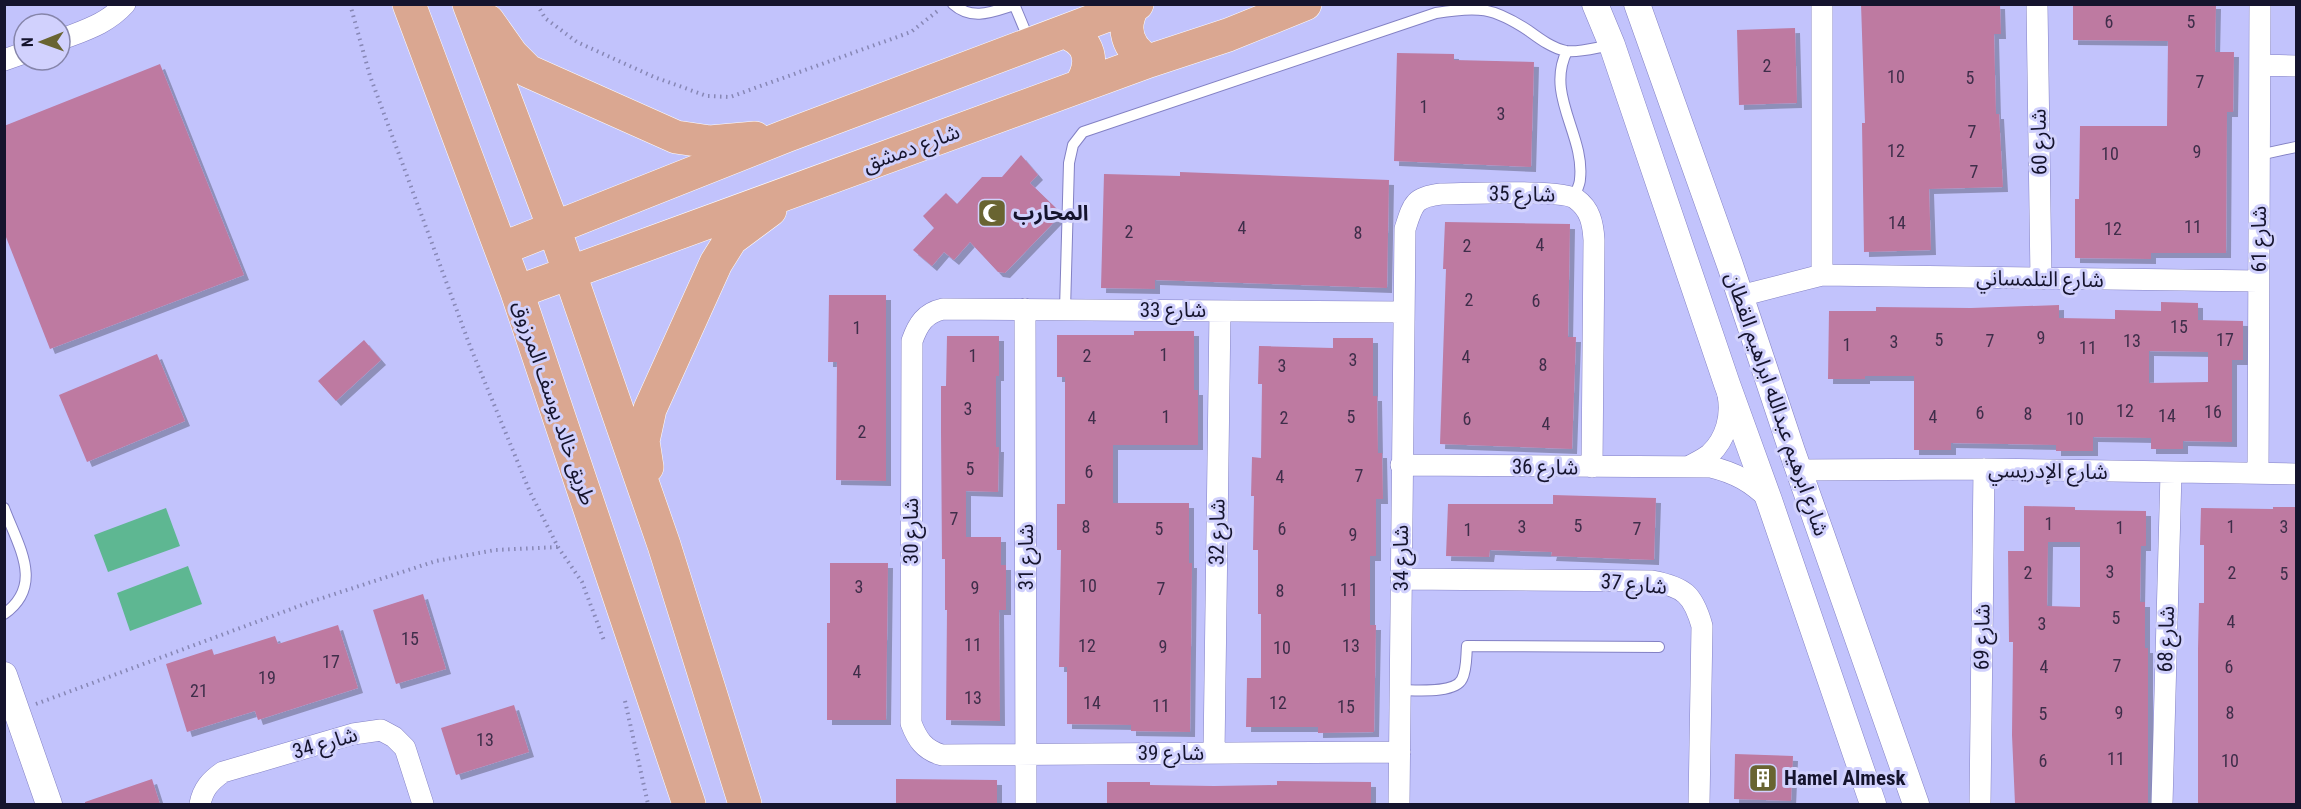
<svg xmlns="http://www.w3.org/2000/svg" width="2301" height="809" font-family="'Roboto Condensed','Noto Sans Arabic',sans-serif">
  <defs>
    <filter id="shadow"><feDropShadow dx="5" dy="5" stdDeviation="0" flood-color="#0004"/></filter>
  </defs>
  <rect width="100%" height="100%" fill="#c2c3fc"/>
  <path fill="#5eb792" d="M166,508L180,546L108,572L94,535Z
    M188,566L202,604L130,631L117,593Z"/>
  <path fill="#be7aa1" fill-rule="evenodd" filter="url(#shadow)" d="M1861,4H2000L2001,34H1994L1996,114H1999L2003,187L1929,189L1931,250L1864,252L1862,123H1865Z
    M2073,4H2216L2215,52H2234L2233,112H2227L2226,253H2151V259L2075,258V199H2079L2080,126H2167L2168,41L2073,40Z
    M1795,28L1797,103L1739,105L1737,30Z
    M1397,53L1454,54V60L1534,62L1531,167L1394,161Z
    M160,64L244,275L50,349L4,232V126Z
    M1021,155L1038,175L1030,183L1058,210L1057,219L1005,273L998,272L970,242L954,260L944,252L932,266L913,250L934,228L923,216L946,193L957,204L982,177H1002Z
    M1180,172L1389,180L1387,288L1155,280V289L1101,288L1104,174L1180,176Z
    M1445,222L1570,224L1568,337H1576L1572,449L1440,444L1446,269H1443Z
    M829,295H886V481L836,480L837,362H828Z
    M2161,302L2198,303V320L2243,321V360H2232V442L2183,441V449H2151V438L2093,437V451H2056V445L1951,443V450H1914V376H1865V379H1828L1829,311H1876V307L1971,308L2059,305V318L2115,319V310L2161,311ZM2149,351L2208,352V382L2149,383Z
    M1134,331H1194V390H1198V445H1113V503H1189V563H1192L1190,732L1131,731V725L1067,724V667H1059L1061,550H1057V504H1065V377H1057V335H1134Z
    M947,336H999V376H996V447H999L998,492L966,491V537H1001V565H1006V610H999L1000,721L946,720L947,610H945V559H942L941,431V386H946Z
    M1333,338H1373V396H1377L1378,453H1382L1383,499H1376V556H1370V625H1376L1374,732L1318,733V727H1246L1247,678H1261V614H1258V550H1253L1254,496H1251L1252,457L1261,458L1262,384H1258L1259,346L1333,348Z
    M364,340L381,360L336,401L318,381Z
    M157,354L185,421L87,462L59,395Z
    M1553,495L1656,498L1654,560L1551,556L1552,552L1490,550L1489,557L1446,556L1448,504H1553Z
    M2024,506L2075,507V510L2146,511V546H2141L2140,602H2145V648H2148V804H2015L2012,735L2013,642H2009L2008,551H2024ZM2048,542H2080V607L2047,606Z
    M2273,507H2296V804H2198V649L2199,603H2204V545H2200L2201,508L2273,509Z
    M830,563H888L886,720H827V623H830Z
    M423,594L446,669L396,684L373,610Z
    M338,625L358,688L258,720L255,711L187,732L166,664L212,649L214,655L275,636L278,644Z
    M514,705L529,752L456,775L441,728Z
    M1735,754L1793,756L1791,801L1734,799Z
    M152,779L160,804H85V802Z
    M896,779L997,780V804H896Z
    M1277,781L1371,782V804H1107V782H1150V785L1214,786L1277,785Z"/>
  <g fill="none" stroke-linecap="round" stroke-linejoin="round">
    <g stroke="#8381c4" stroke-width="12">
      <path id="service" d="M953,4C972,21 992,12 1014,5
        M1014,4L1029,40
        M1567,51C1545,95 1585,135 1580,179C1580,185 1576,191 1574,197
        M2259,155L2296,147
        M1065,310L1069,163L1073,145L1083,132L1436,13C1478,6 1493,7 1529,31C1540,39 1552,48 1566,51C1579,53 1598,47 1612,45
        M4,508C18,546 45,585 4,614
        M1400,690C1415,690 1455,694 1462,679C1467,669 1466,657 1467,646L1659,647"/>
    </g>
    <g stroke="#8381c4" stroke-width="22">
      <path id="minor" d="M2037,4L2041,279
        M60,40C85,30 107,24 125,4
        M4,60L24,53
        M2260,65L2296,66
        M1822,275V4
        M1740,296L1822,275L2258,281
        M1025,309L1026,804
        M1401,465L1711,467C1736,473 1751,482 1769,499
        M1688,467C1695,463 1704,459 1710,454C1726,439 1732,416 1728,395
        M1800,470L1984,469L2296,474
        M2258,473L2260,4
        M1401,579L1652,581C1684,587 1693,594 1702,626L1699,804
        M1400,752L942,755C924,750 917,739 911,723L912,341C918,324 925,313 943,309L1403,312
        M1214,753L1220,311
        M200,804C203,789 210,781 223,772L353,734L381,730L394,737L405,748L423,804
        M1399,804L1405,229C1413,204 1414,197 1441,194C1464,194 1563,189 1576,199C1590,209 1593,223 1594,240L1592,467
        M1980,804L1984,469
        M2162,804L2171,473"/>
    </g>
    <g stroke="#8381c4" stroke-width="27">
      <path id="tertiary" d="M1595,4L1612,45L1727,384L1769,500L1873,804
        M1637,4L1730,265L1792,451L1916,804
        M4,675L49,804"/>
    </g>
    <g stroke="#fff" stroke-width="34">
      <path id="primary" d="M409,4L517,292L689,804
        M469,4L554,228L664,545L745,804
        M1133,6C1121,28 1127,49 1149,61
        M488,21L512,55L528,71L676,137L710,142L755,138
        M1063,32C1091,40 1095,63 1080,86
        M501,249L786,136L1137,4
        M517,292L1149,61L1228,35L1305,4
        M647,467L643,441L650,409L716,263L731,239L770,210"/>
    </g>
    <path stroke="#8787b5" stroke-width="4" stroke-dasharray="1.5 4.5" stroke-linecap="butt" d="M350,4L370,76L470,346L530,492L558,547L582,582L605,643
      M537,4L545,18L577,42L654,77L707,96L730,97L911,32L940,9
      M625,701L648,804
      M36,704L310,602L436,561L495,550L558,547"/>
    <use href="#service" stroke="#fff" stroke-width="10"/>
    <use href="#minor" stroke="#fff" stroke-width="21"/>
    <use href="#tertiary" stroke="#fff" stroke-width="26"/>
    <use href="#primary" stroke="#daa791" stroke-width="33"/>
  </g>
  <defs>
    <g id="mosque-square" transform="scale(1.5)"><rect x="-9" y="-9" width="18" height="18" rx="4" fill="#696431" stroke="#d1d1fd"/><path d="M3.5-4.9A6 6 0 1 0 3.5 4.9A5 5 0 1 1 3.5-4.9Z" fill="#fff"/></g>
    <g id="building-square" transform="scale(1.5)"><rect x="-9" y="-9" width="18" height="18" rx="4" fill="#696431" stroke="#d1d1fd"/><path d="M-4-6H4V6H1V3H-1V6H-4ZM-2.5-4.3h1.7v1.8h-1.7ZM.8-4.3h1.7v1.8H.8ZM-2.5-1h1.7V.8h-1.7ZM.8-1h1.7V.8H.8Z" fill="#fff"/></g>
  </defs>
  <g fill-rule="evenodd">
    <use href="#mosque-square" x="992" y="213"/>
    <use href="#building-square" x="1763" y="778"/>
  </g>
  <g text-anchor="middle" stroke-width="6" stroke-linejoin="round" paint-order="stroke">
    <g font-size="18" fill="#3f2e4a">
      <text x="2109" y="28">6</text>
      <text x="2191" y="28">5</text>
      <text x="1767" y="72">2</text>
      <text x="1896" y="83">10</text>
      <text x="1970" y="84">5</text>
      <text x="2200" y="88">7</text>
      <text x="1424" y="113">1</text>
      <text x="1501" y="120">3</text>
      <text x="1972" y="138">7</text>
      <text x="1896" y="157">12</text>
      <text x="2197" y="158">9</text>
      <text x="2110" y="160">10</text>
      <text x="1974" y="178">7</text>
      <text x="1897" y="229">14</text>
      <text x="2193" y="233">11</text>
      <text x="1242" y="234">4</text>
      <text x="2113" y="235">12</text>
      <text x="1129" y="238">2</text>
      <text x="1358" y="239">8</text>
      <text x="1540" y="251">4</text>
      <text x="1467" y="252">2</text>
      <text x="1469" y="306">2</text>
      <text x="1536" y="307">6</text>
      <text x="2179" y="333">15</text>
      <text x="857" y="334">1</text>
      <text x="2041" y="344">9</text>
      <text x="1939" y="346">5</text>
      <text x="2225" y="346">17</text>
      <text x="1990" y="347">7</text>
      <text x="2132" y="347">13</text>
      <text x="1894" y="348">3</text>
      <text x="1847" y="351">1</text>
      <text x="2088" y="354">11</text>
      <text x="1164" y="361">1</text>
      <text x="973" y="362">1</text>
      <text x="1087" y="362">2</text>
      <text x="1466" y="363">4</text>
      <text x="1353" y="366">3</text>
      <text x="1543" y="371">8</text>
      <text x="1282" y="372">3</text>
      <text x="968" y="415">3</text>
      <text x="2125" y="417">12</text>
      <text x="2213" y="418">16</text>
      <text x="1980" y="419">6</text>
      <text x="2028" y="420">8</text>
      <text x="2167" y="422">14</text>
      <text x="1166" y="423">1</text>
      <text x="1351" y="423">5</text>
      <text x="1933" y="423">4</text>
      <text x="1092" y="424">4</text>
      <text x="1284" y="424">2</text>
      <text x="1467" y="425">6</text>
      <text x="2075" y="425">10</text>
      <text x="1546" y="430">4</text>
      <text x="862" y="438">2</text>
      <text x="970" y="475">5</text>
      <text x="1089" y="478">6</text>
      <text x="1359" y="482">7</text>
      <text x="1280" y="483">4</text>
      <text x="954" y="525">7</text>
      <text x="2049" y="530">1</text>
      <text x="1578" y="532">5</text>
      <text x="1086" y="533">8</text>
      <text x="1522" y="533">3</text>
      <text x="2231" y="533">1</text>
      <text x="2284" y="533">3</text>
      <text x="2120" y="534">1</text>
      <text x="1159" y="535">5</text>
      <text x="1282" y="535">6</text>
      <text x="1637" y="535">7</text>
      <text x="1468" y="536">1</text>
      <text x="1353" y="541">9</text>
      <text x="2110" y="578">3</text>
      <text x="2028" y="579">2</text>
      <text x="2232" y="579">2</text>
      <text x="2284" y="580">5</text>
      <text x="1088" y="592">10</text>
      <text x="859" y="593">3</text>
      <text x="975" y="594">9</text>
      <text x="1161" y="595">7</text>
      <text x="1349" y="596">11</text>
      <text x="1280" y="597">8</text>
      <text x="2116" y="624">5</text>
      <text x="2231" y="628">4</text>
      <text x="2042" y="630">3</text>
      <text x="410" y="645">15</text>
      <text x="973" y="651">11</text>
      <text x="1087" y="652">12</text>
      <text x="1351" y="652">13</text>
      <text x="1163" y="653">9</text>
      <text x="1282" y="654">10</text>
      <text x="331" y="668">17</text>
      <text x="2117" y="672">7</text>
      <text x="2044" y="673">4</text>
      <text x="2229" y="673">6</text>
      <text x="857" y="678">4</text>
      <text x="267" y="684">19</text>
      <text x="199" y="697">21</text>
      <text x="973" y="704">13</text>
      <text x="1092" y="709">14</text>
      <text x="1278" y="709">12</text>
      <text x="1161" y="712">11</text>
      <text x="1346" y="713">15</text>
      <text x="2119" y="719">9</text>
      <text x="2230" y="719">8</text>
      <text x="2043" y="720">5</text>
      <text x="485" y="746">13</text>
      <text x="2116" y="765">11</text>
      <text x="2043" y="767">6</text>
      <text x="2230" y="767">10</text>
    </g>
    <g font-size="21" fill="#15142d" stroke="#d1d1fd">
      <text transform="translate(2039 142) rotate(-91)" y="7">شارع 60</text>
      <text transform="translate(911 148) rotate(-20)" y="7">شارع دمشق</text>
      <text transform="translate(1522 194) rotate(1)" y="7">شارع 35</text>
      <text transform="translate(2259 239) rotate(-90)" y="7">شارع 61</text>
      <text transform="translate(2040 279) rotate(1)" y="7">شارع التلمساني</text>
      <text x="1173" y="317">شارع 33</text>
      <text transform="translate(554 403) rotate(71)" y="7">طريق خالد يوسف المرزوق</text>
      <text transform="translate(1777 404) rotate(71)" y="7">شارع ابرهيم عبدالله ابراهيم القطان</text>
      <text transform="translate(1545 467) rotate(1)" y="7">شارع 36</text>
      <text transform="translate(2048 471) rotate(1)" y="7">شارع الإدريسي</text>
      <text transform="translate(911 531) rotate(-90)" y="7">شارع 30</text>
      <text transform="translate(1217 532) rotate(-89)" y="7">شارع 32</text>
      <text transform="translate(1026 557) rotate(-90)" y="7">شارع 31</text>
      <text transform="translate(1401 558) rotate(-90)" y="7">شارع 34</text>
      <text transform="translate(1634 584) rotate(5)" y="7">شارع 37</text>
      <text transform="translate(1982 637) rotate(-89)" y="7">شارع 69</text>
      <text transform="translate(2166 639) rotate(-88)" y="7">شارع 68</text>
      <text transform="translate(325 743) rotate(-16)" y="7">شارع 34</text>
      <text x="1171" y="760">شارع 39</text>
    </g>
    <g font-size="21" font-weight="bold" fill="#15142d" stroke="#d1d1fd" text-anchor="start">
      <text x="1013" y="220">المحارب</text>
      <text x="1784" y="785">Hamel Almesk</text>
    </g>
  </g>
  <rect width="2301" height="809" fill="none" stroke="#15142d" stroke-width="12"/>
  <g transform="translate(42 42) rotate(269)"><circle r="28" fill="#d1d1fd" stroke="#8685aa" stroke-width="1.5"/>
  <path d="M0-4.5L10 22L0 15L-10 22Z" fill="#696431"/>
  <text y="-9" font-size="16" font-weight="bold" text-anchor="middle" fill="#15142d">N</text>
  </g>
</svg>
